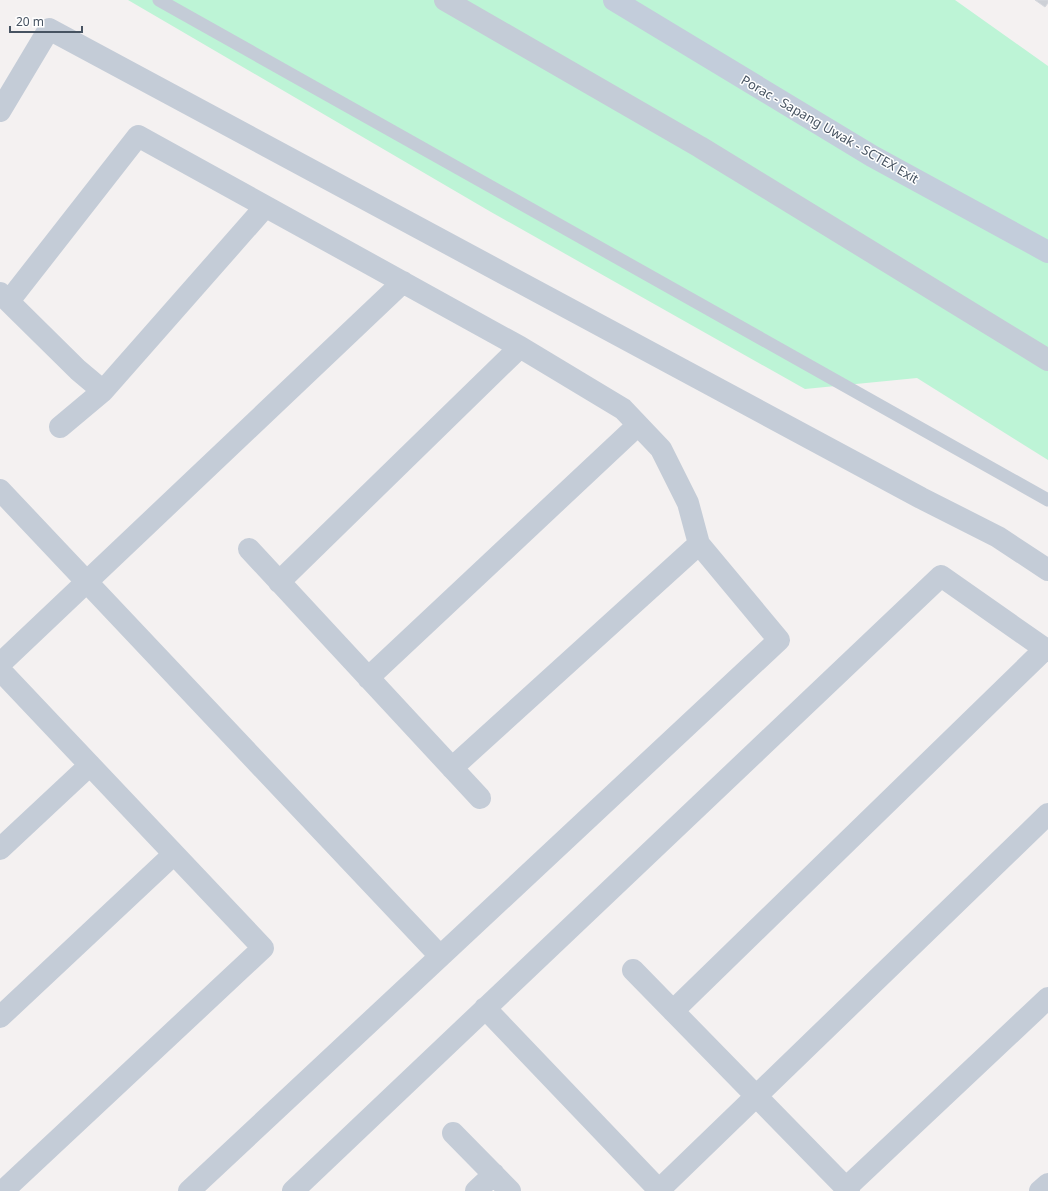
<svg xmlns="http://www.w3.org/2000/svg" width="1048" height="1191" font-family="'Noto Sans',sans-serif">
  <rect width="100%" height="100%" fill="#f4f1f1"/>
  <path fill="#bdf4d6" d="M128,0H955L1048,66V460L917,378L805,389L491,212Z"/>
  <path fill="#cdd0d6" stroke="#d5d7dd" d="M1035,0H1048V3L1045,7Z"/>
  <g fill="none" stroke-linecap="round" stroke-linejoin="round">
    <path stroke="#c4ccd7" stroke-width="13" d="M159,0L1048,500"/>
    <path stroke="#c4ccd7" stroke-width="22" d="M445,0L700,147L1048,360
      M0,111L49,29L921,498L998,537L1048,570
      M0,293L78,370L103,391
      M9,301L138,136L520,347L623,409L661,449L688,503L699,544L779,640L189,1191
      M60,427L103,391L265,207
      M0,490L440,956
      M249,549L480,798
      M279,582L520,347
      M0,664L403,282
      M0,670L263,948L3,1191
      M368,678L638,425
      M452,768L699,544
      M0,849L90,765
      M633,970L849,1191
      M485,1008L660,1191
      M673,1011L1045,649
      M0,1017L174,854
      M453,1133L510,1191
      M846,1188L1048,998
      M293,1191L941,576L1048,651
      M476,1191L494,1174
      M658,1191L1048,814
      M1040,1191L1048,1184"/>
    <path stroke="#c3cddb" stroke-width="22" d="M614,0L872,156L1048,252"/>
  </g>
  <g text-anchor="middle" stroke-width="3" stroke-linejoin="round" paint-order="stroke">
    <g font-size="13" fill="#475361" stroke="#fff">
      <text transform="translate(830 129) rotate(30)" y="5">Porac - Sapang Uwak - SCTEX Exit</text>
    </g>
  </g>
  <path d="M10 26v6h72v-6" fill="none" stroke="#475361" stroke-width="2"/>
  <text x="16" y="26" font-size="12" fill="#475361" stroke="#ffffff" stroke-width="3" paint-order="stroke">20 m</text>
</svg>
